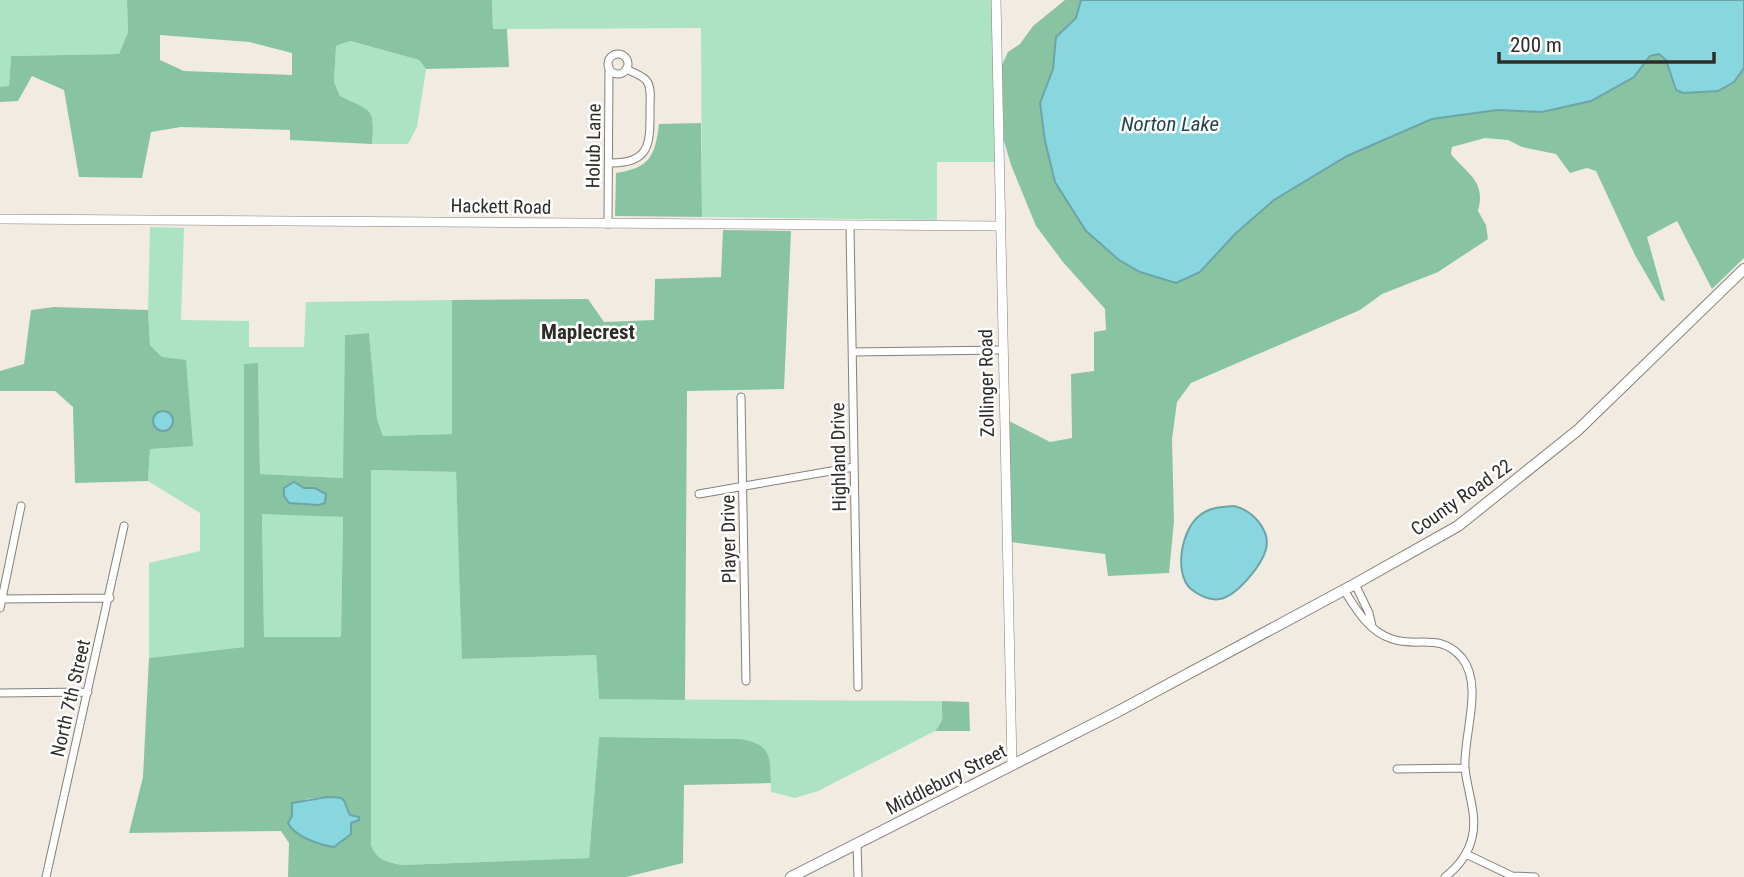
<svg xmlns="http://www.w3.org/2000/svg" width="1744" height="877" font-family="'Roboto Condensed',sans-serif">
  <rect width="100%" height="100%" fill="#f1ebe2"/>
  <path fill="#ace3c3" d="M0,0H127L128,32L119,54L11,56L9,87H0Z
    M492,0H996V162H937V220L702,217L701,28L493,29Z
    M349,41L419,60L426,69L417,127L408,144H372C375,106 372,112 340,96L334,82L336,46Z
    M150,227L184,228L181,320L249,321V347H304L306,302L452,300V434L383,436L377,419L369,333L345,335L344,478L260,474L258,364H244V647L149,658V563L200,551V513L148,481L150,448L193,445L162,357L150,345L148,310Z
    M370,470L456,472L463,659L596,655L599,699L942,701C941,717 946,717 935,731L818,791L795,798L771,792C770,762 774,745 740,739L599,737L589,858L402,865C386,862 377,860 371,845Z
    M262,513L343,517L341,637H264Z"/>
  <path fill="#89c4a2" fill-rule="evenodd" d="M127,0H492L493,29H507L509,67L426,69L419,60L350,41L336,46L334,82L340,96C372,112 375,106 372,144L290,140V130L181,127L151,132L142,178L79,177L64,90L32,76L18,101L0,102V87L9,86L11,56L119,54L128,32ZM160,35L249,42L292,53V75L184,71L160,60Z
    M1065,0H1081L1076,18L1057,37L1053,69L1040,103L1045,142L1055,182L1086,231L1119,260L1140,272H1200L1235,234L1274,200L1347,156L1432,119L1497,110L1542,112L1634,77L1650,55L1659,54L1666,60L1675,90L1734,82L1744,68V258L1712,289L1677,221L1647,237L1665,301L1661,300L1635,255L1596,171L1587,168L1570,173L1556,154L1522,147L1508,140L1485,138L1452,147L1451,154C1469,176 1486,181 1478,211L1486,225L1488,239L1438,272L1382,294L1360,310L1191,383L1177,402L1172,439L1174,521L1169,573L1108,576L1105,554L1011,542L1009,421L1050,442L1072,438L1071,374L1094,371V332L1106,330L1105,309L1063,262L1036,226L1011,165L1004,141L1002,65L1008,52L1020,44L1033,26Z
    M701,123L702,217L615,216L616,173C650,168 655,156 659,124Z
    M723,230L791,231L784,389L687,391L685,700L599,699L596,655L462,659L456,472L371,470V845C377,860 386,862 402,865L589,858L599,737L740,739C771,744 770,756 771,783L684,785L683,863L626,877H288L289,843L281,831L129,833L143,777L149,658L244,647V364L258,363L260,474L343,478L345,335L369,333L377,419L383,436L452,434V300L588,299L604,322L654,320L655,279L721,277ZM300,485L304,488H315L319,505L297,504ZM262,514L343,517L341,637H264ZM327,797C348,797 342,799 351,815L359,817L351,823V834L341,841L320,845C305,835 301,838 288,823L306,799Z
    M54,307L148,310L150,345L162,357L186,360L193,446L150,449L148,481L75,483L73,407L55,391H0V371L24,364L31,310Z
    M942,701L969,702L970,731H935C946,717 941,717 942,701Z"/>
  <path fill="#88d7de" stroke="#6da4a8" stroke-width="2" d="M1081,0H1744V68L1734,82L1718,91L1683,93L1676,90L1666,60L1659,54L1650,56L1634,77L1591,101L1542,112L1497,110L1432,119L1347,156L1274,200L1235,234L1200,272L1176,283L1140,272L1119,260L1086,231L1055,182L1045,141L1040,103L1053,69L1056,37L1076,18Z
    M153 421a10 10 0 1 1 20 0a10 10 0 1 1-20 0Z
    M294,482L304,488H315L326,494L325,503L319,505L289,503L284,496V488Z
    M1234,506C1252,510 1271,530 1266,549C1262,565 1237,596 1220,599C1210,601 1198,595 1191,589C1173,573 1182,529 1199,516C1209,507 1222,507 1234,506Z
    M327,797C348,797 342,798 350,815L359,817V820L351,823V834L334,847C320,845 295,837 288,823L292,816V803Z"/>
  <g fill="none" stroke-linecap="round" stroke-linejoin="round">
    <g stroke="#858078" stroke-width="9">
      <path id="minor" d="M608 64a10 10 0 1 1 20 0a10 10 0 1 1-20 0Z
        M609,163C652,164 650,142 650,107C650,99 652,87 646,80C641,75 632,72 626,69
        M608,224L609,67
        M850,227L858,687
        M853,352L1003,350
        M741,397L746,681
        M699,494L854,467
        M1355,584L1369,613L1372,626
        M1344,590C1356,609 1369,632 1392,639C1418,648 1440,632 1462,658C1484,686 1463,735 1465,768C1467,791 1478,815 1472,838C1468,854 1458,867 1445,877
        M0,599L110,598
        M0,608L21,506
        M0,693L88,692
        M1397,769L1465,768
        M857,843L858,877
        M1466,854L1512,876L1535,877
        M46,877L124,526"/>
    </g>
    <g stroke="#858078" stroke-width="10">
      <path id="tertiary" d="M996,0L1012,765
        M0,219L1001,226"/>
    </g>
    <g stroke="#858078" stroke-width="12">
      <path id="secondary" d="M791,877L1117,712L1355,584L1458,526L1578,430L1744,269"/>
    </g>
    <use href="#minor" stroke="#fff" stroke-width="7"/>
    <use href="#tertiary" stroke="#fff" stroke-width="9"/>
    <use href="#secondary" stroke="#fff" stroke-width="10"/>
  </g>
  <g text-anchor="middle" stroke-width="5" stroke-linejoin="round" paint-order="stroke">
    <g font-size="19" fill="#2e2c29" stroke="#fff">
      <text transform="translate(593 146) rotate(-89)" y="7">Holub Lane</text>
      <text transform="translate(501 206) rotate(1)" y="7">Hackett Road</text>
      <text transform="translate(986 383) rotate(-91)" y="7">Zollinger Road</text>
      <text transform="translate(838 457) rotate(-91)" y="7">Highland Drive</text>
      <text transform="translate(1461 497) rotate(-35)" y="7">County Road 22</text>
      <text transform="translate(728 539) rotate(-91)" y="7">Player Drive</text>
      <text transform="translate(70 698) rotate(-77)" y="7">North 7th Street</text>
      <text transform="translate(946 779) rotate(-27)" y="7">Middlebury Street</text>
    </g>
    <g font-size="21" font-style="italic" fill="#21474a" stroke="#fff">
      <text x="1170" y="131">Norton Lake</text>
    </g>
    <g font-size="21" font-weight="bold" fill="#2e2c29" stroke="#fff">
      <text x="588" y="339">Maplecrest</text>
    </g>
  </g>
  <path d="M1499 52v10h215v-10" fill="none" stroke="#2e2c29" stroke-width="3.5"/>
  <text x="1510" y="52" font-size="21" fill="#2e2c29" stroke="#ffffff" stroke-width="5" paint-order="stroke">200 m</text>
</svg>
